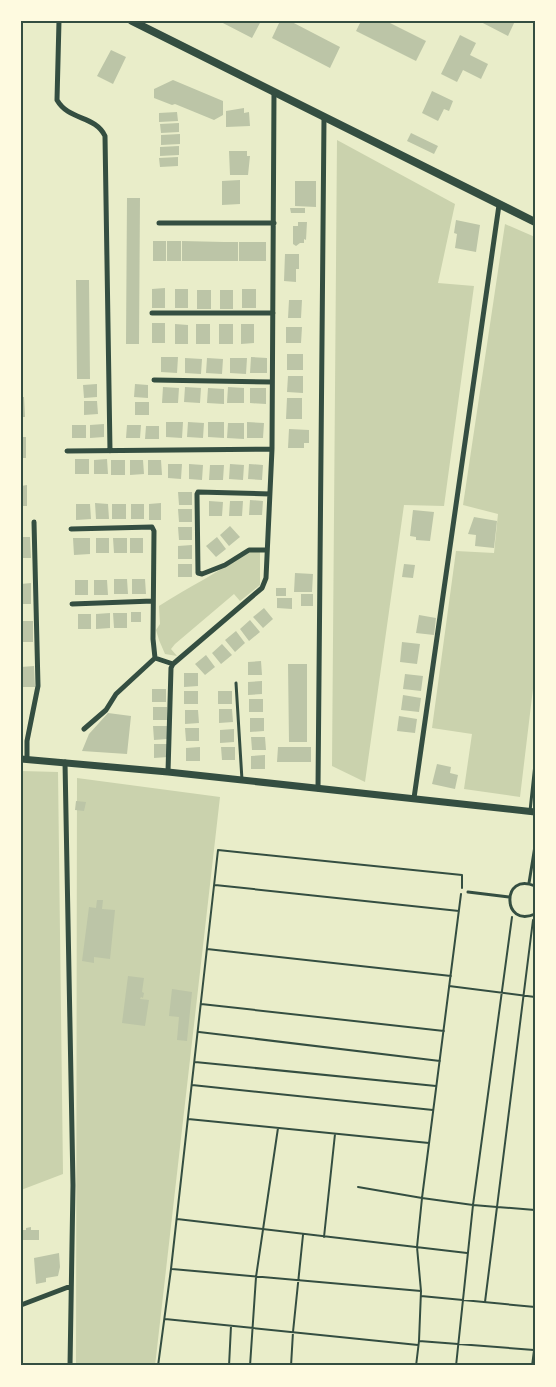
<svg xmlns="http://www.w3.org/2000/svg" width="556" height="1387" font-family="Montserrat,sans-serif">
  <rect width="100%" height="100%" fill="#e9edc9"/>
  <path fill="#cad2ad" d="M337,140L455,204L438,283L474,286L444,506L404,505L365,782L332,766Z
    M505,224L535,237V672L520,797L464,789L472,734L432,728L456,551L494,553L498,514L463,505Z
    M248,552H260V585L240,601L234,594L175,644L171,649L177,656L165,654L159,640L156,630L160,624L159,606C189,587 219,572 248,552Z
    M21,771L58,772L63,1174L21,1190Z
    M77,778L220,797L155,1366H76Z"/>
  <path fill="#bcc5a7" d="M219,21H261L252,38Z
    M280,21H290L340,47L330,68L272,38Z
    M361,21H386L426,41L416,61L356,31Z
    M479,21H515L508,36Z
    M460,35L476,43L470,55L488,64L481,79L463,70L457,82L441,74Z
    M111,50L126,57L113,84L97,76Z
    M173,80L223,101V115L214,120L175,104L172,105L154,98V89Z
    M432,91L453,101L449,111L444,109L438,121L422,113Z
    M244,108V113L249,112L250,126L226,127V111Z
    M177,112L178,121L159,122V113Z
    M179,123V132L161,133L160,124Z
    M411,133L438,146L434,154L407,141Z
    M180,134V144L161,145V135Z
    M179,146V155L160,156V147Z
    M229,151H247V156H250L248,175H230Z
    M178,157V166L160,167L159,158Z
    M240,180V204L222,205V181Z
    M295,181H316V207L295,206Z
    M127,198H140L139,344H126Z
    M290,208H305V213H291Z
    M456,220L480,225L476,252L455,248L457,234L454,233Z
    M298,222H307L306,240L304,239V243H300L296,246L293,244V226H298Z
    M153,241H166V261H153Z
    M167,241H181V261H167Z
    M182,241L224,242V261H182Z
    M224,242H238V261H224Z
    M239,242H266V261H239Z
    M285,254H299V269H296V282L284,281Z
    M76,280H89L90,379H77Z
    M165,288V308H152V289Z
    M175,289H188V308H175Z
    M242,289H256V308H242Z
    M197,290H211V309H197Z
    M220,290H233V309H220Z
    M289,300H302L301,318H288Z
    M152,323H165V343H152Z
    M175,324L188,325V344H175Z
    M196,324H210V344H196Z
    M219,324H233V344H219Z
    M241,324H254V343L241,344Z
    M286,327H302L301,343H286Z
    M287,354H303V370H287Z
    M161,357H178L177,373L161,372Z
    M251,357L267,358V373H250Z
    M185,358L202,359L201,374L185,373Z
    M207,358L223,359L222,374L206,373Z
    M230,358H247L246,374L230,373Z
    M288,376H303V393L287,392Z
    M97,384V397L84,398L83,385Z
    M135,384L148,385V398L134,397Z
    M163,387L179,388L178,403H162Z
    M185,387L201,388L200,403L184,402Z
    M228,387L244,388V403H227Z
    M208,388L224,389V404L207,403Z
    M250,388H266V404L250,403Z
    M21,397H24L25,417H21Z
    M287,398H302V419H286Z
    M84,401H97L98,414L84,415Z
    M135,402H149V415H135Z
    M166,422H183L182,438L166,437Z
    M188,422L204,423L203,438L187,437Z
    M208,422H224V438L208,437Z
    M247,422L264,423L263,438H247Z
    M228,423H244V439L227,438Z
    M104,424V437L90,438V425Z
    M72,425H86V438H72Z
    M127,425H141L140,438H126Z
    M146,426H159V439H145Z
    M289,429L309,430V443H304V448H288Z
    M21,437H26V458H21Z
    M75,459H89V474H75Z
    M107,459L108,474H94V460Z
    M111,460H125V475H111Z
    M130,460H143L144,474L130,475Z
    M148,460H161L162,475H148Z
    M168,464H182L181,479L168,478Z
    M189,464L203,465L202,480L189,479Z
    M230,464L244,465L243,480L229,479Z
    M249,464L263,465L262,480L248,479Z
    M210,465H224L223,480H209Z
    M27,485V506H21V486Z
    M178,492H192V505H179Z
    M250,500L263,501L262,515H249Z
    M209,501L223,502L222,516H209Z
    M230,501H243L242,516H229Z
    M95,503L108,504L109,519H96Z
    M161,503V520H149V504Z
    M76,504H90L91,519L76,520Z
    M112,504H126V519H112Z
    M131,504H144V519H131Z
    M178,509H192V522H179Z
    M413,510L434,512L430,541L416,540V537L410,536Z
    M474,517L497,521L494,548L475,546L476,535L468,534Z
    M230,526L240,537L229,546L220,535Z
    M178,527H192V540H179Z
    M21,537H30L31,558H21Z
    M217,537L226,549L216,557L206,546Z
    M73,538H90V554L74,555Z
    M96,538H109V553H96Z
    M113,538H127V553H114Z
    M130,538H143V553H130Z
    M192,545V559H178V546Z
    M178,564H192V577H178Z
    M404,564L415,565L413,578L402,577Z
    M295,573L313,574L312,592H294Z
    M114,579H127L128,594H114Z
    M132,579H145L146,594H132Z
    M75,580H88V595H75Z
    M94,580H107L108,595H94Z
    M31,583V604H21V584Z
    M276,588H286V596H276Z
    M301,594H313V606H301Z
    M277,598H292V609L277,608Z
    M264,608L273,619L263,628L253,617Z
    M131,612H141V622H131Z
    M110,613V628L96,629V614Z
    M113,613H127V628H114Z
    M78,614H91V629H78Z
    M419,615L436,618L434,635L416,633Z
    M250,620L260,632L249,641L240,629Z
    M21,621H33V642H21Z
    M236,631L245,643L235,652L225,640Z
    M402,642L420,644L417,664L400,662Z
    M222,644L232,655L221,664L212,653Z
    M206,655L215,667L205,675L195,664Z
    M261,661L262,675H248V662Z
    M288,664H307V742H289Z
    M34,666L35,687H21V667Z
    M184,673H198V686L184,687Z
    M405,674L423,676L421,691L403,689Z
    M262,681V694L248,695V682Z
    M152,689H166V702H152Z
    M184,691H198V704H184Z
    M218,691H232V704H218Z
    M403,695L421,698L419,712L401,710Z
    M249,699H263V712H249Z
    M153,707H167V720H153Z
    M219,709H232L233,722L219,723Z
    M185,710H198L199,723L185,724Z
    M108,713L131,716L127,754L82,751L89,734Z
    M399,716L417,719L415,733L397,731Z
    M250,718H264V731L250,732Z
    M153,726H167V739L154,740Z
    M185,728H199V741H186Z
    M234,729V742L220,743V730Z
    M251,737H265L266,750H252Z
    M154,744H168V757L154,758Z
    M200,747V761H186V748Z
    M221,747H235V760H222Z
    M278,747H311V762H277Z
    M265,755V769H251V756Z
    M437,764L451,767L450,773L458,775L455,789L432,784Z
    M76,801L86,802L84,811L75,810Z
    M97,900H103L102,909L115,910L110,959L94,957V963L82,961L89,907L96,908Z
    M128,976L144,978L142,992L144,993L143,998L141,997L140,999L149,1000L145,1026L122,1023Z
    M172,989L192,992L187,1041L177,1040L179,1017L169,1016Z
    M31,1227V1230H39V1240H21V1230H26V1228Z
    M59,1253L60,1267L58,1276L46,1278V1282L36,1284L34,1258Z"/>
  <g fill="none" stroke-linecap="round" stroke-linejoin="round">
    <path stroke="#344e41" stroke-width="2" d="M215,885L459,911
      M512,917L473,1205L497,1207L533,920
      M207,949L451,976
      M449,986L535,997
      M201,1004L444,1031
      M199,1032L440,1061
      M195,1062L436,1086
      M192,1085L433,1110
      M188,1119L429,1143
      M358,1187L422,1198L417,1247L421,1291L419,1341L416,1366
      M177,1219L467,1253
      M324,1237L335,1134
      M172,1269L421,1291
      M421,1296L535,1307
      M485,1302L497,1207L535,1210
      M165,1319L418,1345
      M419,1341L534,1350
      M292,1364L302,1366
      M158,1366L171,1269L218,850L462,875V888
      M229,1366L231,1326
      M250,1366L256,1277L278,1128
      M291,1366L293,1332L303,1235
      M456,1366L473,1205L422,1198L461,894
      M532,1366L535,1343"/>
    <path stroke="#344e41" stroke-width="3" d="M236,683L242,780
      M530,811L535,764
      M529,883L535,846
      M535,886C501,871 502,929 535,914
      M468,892L509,897"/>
    <path stroke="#344e41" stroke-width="5" d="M59,21L57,100C69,121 95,115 105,136L110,451
      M159,223H274
      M152,313H273
      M154,380L272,382
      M67,451L272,449
      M71,529L152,527L154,531L153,639L155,658
      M267,550H249L225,565L202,574L198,573L197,494L198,492L270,494
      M72,604L153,601
      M84,729L106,710L116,694L155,658L173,664
      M27,759V741L38,686L34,522
      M65,762L73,1185L70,1366
      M168,772L171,668L173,664L262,588L266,578L272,449L274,92
      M318,789L324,118
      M414,798L499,205
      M21,1305L71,1286"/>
    <path stroke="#344e41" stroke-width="7" d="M21,759L168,772L535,812"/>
    <path stroke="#344e41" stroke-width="8" d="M132,21L535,222"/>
  </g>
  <rect width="556" height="1387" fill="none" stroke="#fefae0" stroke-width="45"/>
  <rect x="22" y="22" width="512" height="1342" fill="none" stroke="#344e41" stroke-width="2"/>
</svg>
